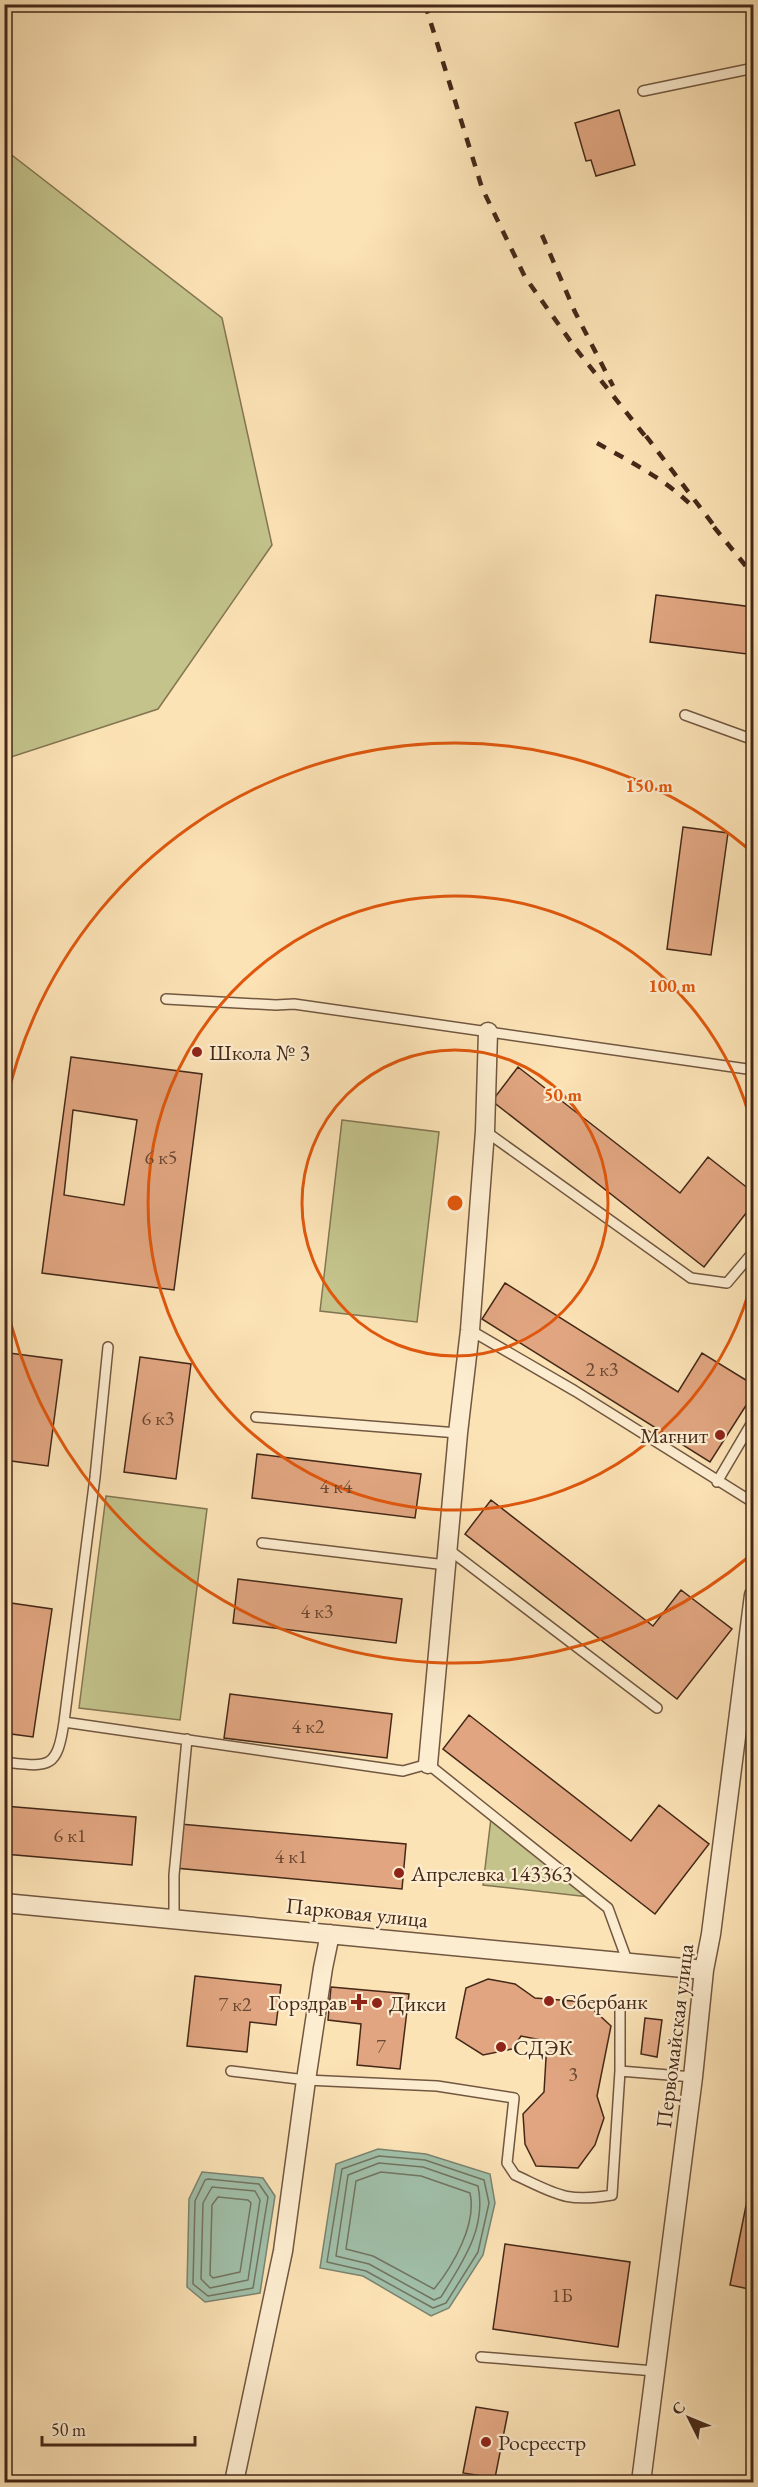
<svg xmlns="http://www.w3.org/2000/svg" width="758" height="2487" font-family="'EB Garamond',serif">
  <rect width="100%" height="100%" fill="#fce3b6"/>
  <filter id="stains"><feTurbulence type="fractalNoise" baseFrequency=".00333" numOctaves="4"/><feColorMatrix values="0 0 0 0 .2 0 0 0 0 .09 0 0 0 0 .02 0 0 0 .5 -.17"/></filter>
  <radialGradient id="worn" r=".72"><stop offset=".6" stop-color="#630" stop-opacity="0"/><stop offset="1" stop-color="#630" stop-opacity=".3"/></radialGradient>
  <path fill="#c3c38b" stroke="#847652" stroke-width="1.5" d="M4,149L222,318L272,545L158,709L5,759Z
    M342,1120L439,1132L417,1322L320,1311Z
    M106,1496L207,1509L180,1720L79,1708Z
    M491,1818L589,1897L483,1885Z"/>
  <path fill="#a0bfa9" stroke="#7b836f" stroke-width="1.5" d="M378,2149L426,2154L490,2174L495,2203L483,2255L449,2308L431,2316L363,2276L320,2268L336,2164Z
    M202,2172L263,2178L275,2196L260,2293L205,2302L187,2287L189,2199Z"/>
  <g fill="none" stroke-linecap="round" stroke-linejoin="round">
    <path stroke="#727460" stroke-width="1.5" d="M379,2156L425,2160L484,2180L489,2203L478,2252L446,2303L433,2308L366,2271L327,2262L342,2169Z
      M379,2163L423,2167L478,2186C487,2228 462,2263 441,2297L434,2300L369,2264L336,2256L348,2175Z
      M381,2172L421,2176L470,2193C477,2224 453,2266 434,2289L373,2256L346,2249L356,2181Z
      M208,2179L259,2184L268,2197L253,2288L208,2296L193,2284L195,2201L205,2180Z
      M212,2187L255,2191L260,2200L248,2280L210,2288L201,2279L203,2203Z
      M218,2197L248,2200L251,2203L240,2272L213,2278L210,2275L212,2205Z"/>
  </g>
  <path fill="#e1a681" stroke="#442818" stroke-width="1.5" fill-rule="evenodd" d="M619,110L635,165L596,176L591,160L586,161L575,123Z
    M656,595L753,607L747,654L650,642Z
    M683,827L728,833L711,955L667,949Z
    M71,1057L202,1074L174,1290L42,1273ZM73,1110L137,1120L124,1205L64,1195Z
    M518,1067L680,1193L708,1157L754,1193V1203L704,1267L492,1101Z
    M505,1283L678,1392L702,1353L754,1385V1393L710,1462L482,1319Z
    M9,1353L62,1360L48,1466L4,1460V1390Z
    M140,1357L191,1364L176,1479L124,1472Z
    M257,1454L421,1474L415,1518L252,1498Z
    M491,1500L653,1626L681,1590L732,1629L677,1699L465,1534Z
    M238,1579L402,1599L396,1643L233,1623Z
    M4,1602L52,1609L33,1737L4,1733Z
    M230,1694L392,1714L387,1758L224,1738Z
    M469,1715L631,1841L659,1805L709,1844L655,1914L443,1749Z
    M4,1806L136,1817L132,1865L4,1854Z
    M180,1824L406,1844L402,1889L175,1868Z
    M195,1976L281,1985L276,2025L250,2022L247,2052L187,2046Z
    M488,1979L515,1984L535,1998L585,2002L611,2026L597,2096L604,2118L595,2145L578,2168L536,2166L525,2144L523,2114L544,2092L547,2041L521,2036L512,2049L483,2055L456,2038L466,1988Z
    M331,1987L409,1994L400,2069L357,2065L361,2024L328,2020Z
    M645,2018L662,2020L657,2057L641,2054Z
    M754,2166V2290L730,2285Z
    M505,2244L630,2262L618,2347L493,2329Z
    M476,2407L508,2412L495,2478L463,2473Z"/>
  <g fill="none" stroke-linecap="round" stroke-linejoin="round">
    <g stroke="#725740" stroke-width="12">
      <path id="service" d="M643,91L754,68
        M685,715L754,740
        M166,999L276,1005L294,1004L754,1070
        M485,1131L691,1278L727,1283L754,1251
        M470,1330L575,1391L754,1503
        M108,1347L95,1477L64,1722L403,1771L428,1764L608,1908L628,1963
        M256,1417L458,1433
        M717,1482L754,1419
        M262,1543L446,1565
        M448,1549L657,1708
        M4,1762C49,1767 57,1770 64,1722
        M174,1919V1875L187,1739
        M231,2071L306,2080L437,2086L514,2098L507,2163L515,2175C556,2194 566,2203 612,2195L620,2071V2009
        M620,2071L693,2077
        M481,2357L655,2371"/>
    </g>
    <g stroke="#725740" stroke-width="21">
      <path id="minor" d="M428,1764L458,1433L470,1330L485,1131L488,1032
        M4,1903L704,1970
        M234,2482L283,2251L306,2080L323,1968L330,1934
        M641,2482L693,2077L704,1970L711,1934L754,1595"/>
    </g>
    <use href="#service" stroke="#fdedd0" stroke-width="9"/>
    <use href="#minor" stroke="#fdedd0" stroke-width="18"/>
    <path stroke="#442818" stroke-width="4.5" stroke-dasharray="10 10" stroke-linecap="butt" d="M425,4L482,188L525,277L576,349L649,441
      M542,235L575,312L613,386
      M646,436L718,531
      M597,443C629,461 663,478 690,504
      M714,527L754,576
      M753,2482H754"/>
  </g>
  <g fill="none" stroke="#e0570d" stroke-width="3">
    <circle cx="455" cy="1203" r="153"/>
    <path d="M753 1277A307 307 0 1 1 753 1129"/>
    <path d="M751 1555A460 460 0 0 1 5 1299M5 1107A460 460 0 0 1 751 851"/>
  </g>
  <g fill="#8f2418" stroke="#fdedd0" stroke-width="2">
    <circle cx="197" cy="1052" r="6"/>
    <circle cx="720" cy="1435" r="6"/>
    <circle cx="399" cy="1873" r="6"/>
    <circle cx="549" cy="2001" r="6"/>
    <path d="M356 1993h6v6h6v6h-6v6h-6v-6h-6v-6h6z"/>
    <circle cx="377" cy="2003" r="6"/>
    <circle cx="501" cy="2047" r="6"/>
    <circle cx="486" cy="2442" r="6"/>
  </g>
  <g text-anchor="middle" stroke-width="4.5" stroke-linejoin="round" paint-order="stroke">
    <g font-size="20" fill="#6b4832">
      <text x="161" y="1164">6 к5</text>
      <text x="602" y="1376">2 к3</text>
      <text x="158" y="1425">6 к3</text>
      <text x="336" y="1493">4 к4</text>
      <text x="317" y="1618">4 к3</text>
      <text x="308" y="1733">4 к2</text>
      <text x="70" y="1842">6 к1</text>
      <text x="291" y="1863">4 к1</text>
      <text x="235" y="2011">7 к2</text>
      <text x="381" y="2053">7</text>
      <text x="573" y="2081">3</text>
      <text x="562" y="2302">1Б</text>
    </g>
    <g font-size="22" fill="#442818" stroke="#fdedd0" text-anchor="start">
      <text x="209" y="1060">Школа № 3</text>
      <text x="708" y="1443" text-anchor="end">Магнит</text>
      <text x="411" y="1881">Апрелевка 143363</text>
      <text x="561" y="2009">Сбербанк</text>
      <text x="347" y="2010" text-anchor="end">Горздрав</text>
      <text x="389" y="2011">Дикси</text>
      <text x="513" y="2055">СДЭК</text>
      <text x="498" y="2450">Росреестр</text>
    </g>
    <g font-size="22" fill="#442818" stroke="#fdedd0">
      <text transform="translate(357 1912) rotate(6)" y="8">Парковая улица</text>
      <text transform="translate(674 2036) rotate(-83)" y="8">Первомайская улица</text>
    </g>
  </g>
  <circle cx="455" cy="1203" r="9" fill="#e0570d" stroke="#fdedd0" stroke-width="3"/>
  <g font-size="18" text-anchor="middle" font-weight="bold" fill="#e0570d" stroke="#fdedd0" stroke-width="4.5" stroke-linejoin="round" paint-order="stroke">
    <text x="649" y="792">150 m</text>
    <text x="672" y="992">100 m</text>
    <text x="563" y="1101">50 m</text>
  </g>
  <rect width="758" height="2487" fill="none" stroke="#fce3b6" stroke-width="24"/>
  <rect x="6" y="6" width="746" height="2475" fill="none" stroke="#442818" stroke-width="3"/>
  <rect x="12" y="12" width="734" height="2463" fill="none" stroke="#442818" stroke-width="1.5"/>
  <g transform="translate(689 2418) rotate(313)" stroke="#fdedd0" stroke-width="4.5" paint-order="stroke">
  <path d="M0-4.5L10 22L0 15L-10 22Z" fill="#442818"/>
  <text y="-9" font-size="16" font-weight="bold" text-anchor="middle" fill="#442818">С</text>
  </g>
  <path d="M42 2436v9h153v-9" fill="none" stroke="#442818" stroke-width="3"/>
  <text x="51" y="2436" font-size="18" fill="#442818" stroke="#fdedd0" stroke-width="4.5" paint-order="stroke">50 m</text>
  <rect width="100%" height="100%" filter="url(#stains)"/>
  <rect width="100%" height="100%" fill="url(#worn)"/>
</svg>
